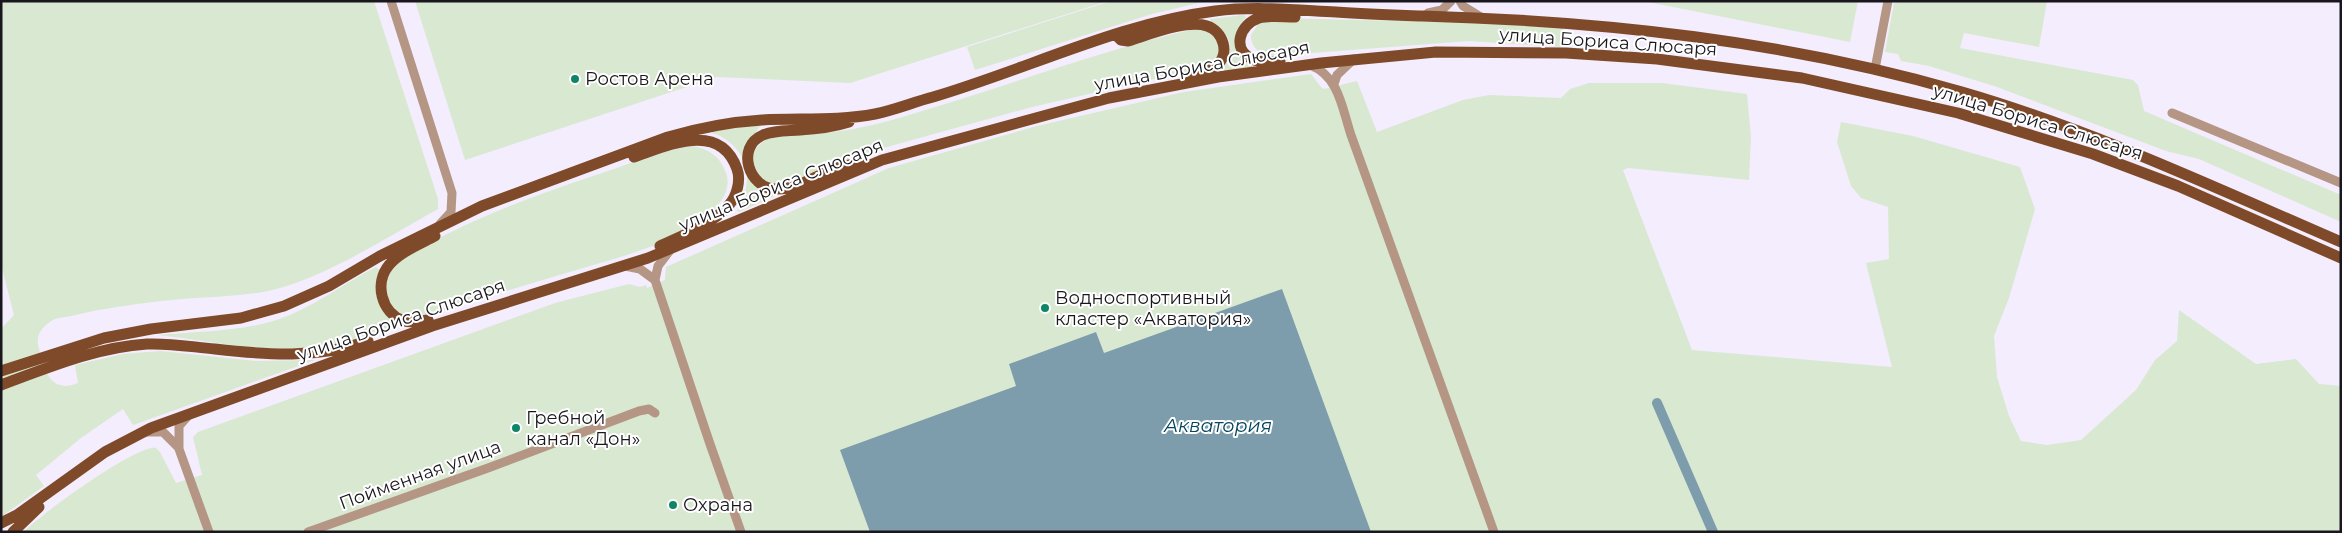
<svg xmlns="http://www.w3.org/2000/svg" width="2342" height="533" font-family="Montserrat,sans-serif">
  <rect width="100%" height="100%" fill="#f3edfe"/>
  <path fill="#d9e8d1" d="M1,1H374L438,199V209C387,237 319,282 263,292C227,298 190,297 153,302C127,305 101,309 75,315C68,317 59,317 53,320C44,325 36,334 38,344C43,367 49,395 78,383L75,365L123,354L160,351L256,361L315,360L133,425L123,409L81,438L36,475L44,486L1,517V329L14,315L1,264Z
    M415,1H1108L850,83L717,77L465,160Z
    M1111,1H1207L1152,14L975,70L967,47Z
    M1643,1H1858L1850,42Z
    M1902,1H2047L2039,47L1964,33L1960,48L2133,80L2138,85L2144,111L2341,195V222L2199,159L2166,151L1997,87L1929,66L1901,61L1898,54L1885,52L1894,3Z
    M1244,15L1246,17L1239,26L1235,41L1243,59L1252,66V68L1222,72L1220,70C1223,65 1227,62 1229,56C1234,41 1224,29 1212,23L1210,19Z
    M1274,18L1490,23L1563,28V47L1469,41L1273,56C1260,53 1251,49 1251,35L1258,24Z
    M1195,29C1211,30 1214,36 1221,49L1217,59L1203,68L1032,107L858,155L786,184H771L760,179L751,160C760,128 795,134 822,133C868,130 911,114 955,101C1035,76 1114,47 1195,29Z
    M1311,74L1321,87L1324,89L1357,81L1377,132L1463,100L1489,95L1561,98L1570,89L1589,83H1662L1747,94L1751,137L1749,180L1628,168L1623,170L1692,350L1892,367L1866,263L1889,259L1888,207L1861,198L1851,186L1837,142L1841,122L1913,136L2020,167L2035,209L2009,298L1994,336L1997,377L2009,416L2021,441L2047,445L2081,440L2136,390L2155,360L2177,341L2179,310L2256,364L2296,359L2319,384L2341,386V532H24C39,515 138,444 156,448L160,452L176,483L202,475L193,437L198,432L555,303L629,284L640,287L646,285L647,288L665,280L666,267L889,168L1037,126L1184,92Z
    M759,125L760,126L750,141L745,162C737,148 729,138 712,133V131Z
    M693,146C710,150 720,156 726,173C733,193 715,211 700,222C664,246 620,257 580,269C529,284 478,299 427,316C416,317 404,318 395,310C384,301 383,279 391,268C398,259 412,253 423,247C479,215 540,194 602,173C632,163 662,150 693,146Z
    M748,172L775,196L739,212L737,211L745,195Z
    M376,267L380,270C370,300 382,303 401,324C383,330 365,337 346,342C285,358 219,342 158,335C201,331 250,332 290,315C320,302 347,282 376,267Z"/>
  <path fill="#7d9cac" d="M1282,289L1371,532H870L840,450L1016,386L1009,364L1096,332L1104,353Z"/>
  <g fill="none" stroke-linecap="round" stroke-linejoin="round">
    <path stroke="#7d9cac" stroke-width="10" d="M1657,403L1713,532"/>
    <path stroke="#b59583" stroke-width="9" d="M391,1L452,193L451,212L440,224
      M1460,1L1463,6L1481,17
      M1428,13L1442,10L1451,1
      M1310,65C1339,76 1342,108 1351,135L1494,532
      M1875,69L1888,1
      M1334,84L1337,75L1354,59
      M2172,113L2341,183
      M671,249L658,266L655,280L710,444L741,532
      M625,266L640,269L655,280
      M188,416L179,426V449L209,532
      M147,432H163L179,448
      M308,532L488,468L639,411L649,409L655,413"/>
    <path stroke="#7f4a29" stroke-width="11" d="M1116,35L1121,40L1128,41C1148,35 1187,19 1207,26C1223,31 1231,54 1216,66C1209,72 1200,73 1191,75
      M1280,61C1271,62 1261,63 1252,59C1231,49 1240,24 1259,18C1270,15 1283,17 1295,17
      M849,122C833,127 818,129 800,130C788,131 775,130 763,135C735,147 749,189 776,189C797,190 818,174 837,168C846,165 855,164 864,163
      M634,157C667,146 720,120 737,169C741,180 737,196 729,205C711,225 684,235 660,246
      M428,320C420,321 411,323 404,321C381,313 374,283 389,265C400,252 420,244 435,236
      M1,371L104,338L151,329L241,318L284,306L329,286L380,256L482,206L668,137C699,128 730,122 762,120C800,118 838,121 875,114C894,110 914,102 933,97C1025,70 1120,23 1215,11C1255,6 1295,10 1336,12C1365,14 1394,15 1422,16C1605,21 1786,41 1962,92C2093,130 2216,188 2341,242
      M1,385C47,368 97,347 147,344C170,343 192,347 215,349C268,355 317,359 368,341
      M1,523L17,515L105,452L151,428L432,326L648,258L882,160L1109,98L1218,77L1321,63L1436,52L1566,53L1657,59L1802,78L1958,113L2093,154L2178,186L2341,258
      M13,532L39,507"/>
  </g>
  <g fill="#0e8566" stroke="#fff" stroke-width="2">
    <circle cx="575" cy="79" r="5"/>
    <circle cx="1045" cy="308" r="5"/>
    <circle cx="516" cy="428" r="5"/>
    <circle cx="673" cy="505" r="5"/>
  </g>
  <g text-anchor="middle" stroke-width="4" stroke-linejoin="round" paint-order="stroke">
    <g font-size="18" fill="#19161d" stroke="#fff">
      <text transform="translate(1608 42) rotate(4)" y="6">улица Бориса Слюсаря</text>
      <text transform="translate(1202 66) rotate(-10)" y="6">улица Бориса Слюсаря</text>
      <text transform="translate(2038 122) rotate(17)" y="6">улица Бориса Слюсаря</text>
      <text transform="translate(781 185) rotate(-22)" y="6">улица Бориса Слюсаря</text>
      <text transform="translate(401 320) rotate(-19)" y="6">улица Бориса Слюсаря</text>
      <text transform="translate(420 475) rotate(-20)" y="6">Пойменная улица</text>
    </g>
    <g font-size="18" fill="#19161d" stroke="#fff" text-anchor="start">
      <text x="585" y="85">Ростов Арена</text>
      <text x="1055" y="304">Водноспортивный<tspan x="1055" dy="21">кластер «Акватория»</tspan></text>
      <text x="526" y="424">Гребной<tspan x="526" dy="21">канал «Дон»</tspan></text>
      <text x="683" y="511">Охрана</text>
    </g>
    <g font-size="19" font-style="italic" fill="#05455e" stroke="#fff">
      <text x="1218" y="432">Акватория</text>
    </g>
  </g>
  <rect width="2342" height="533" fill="none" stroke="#19161d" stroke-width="5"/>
</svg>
